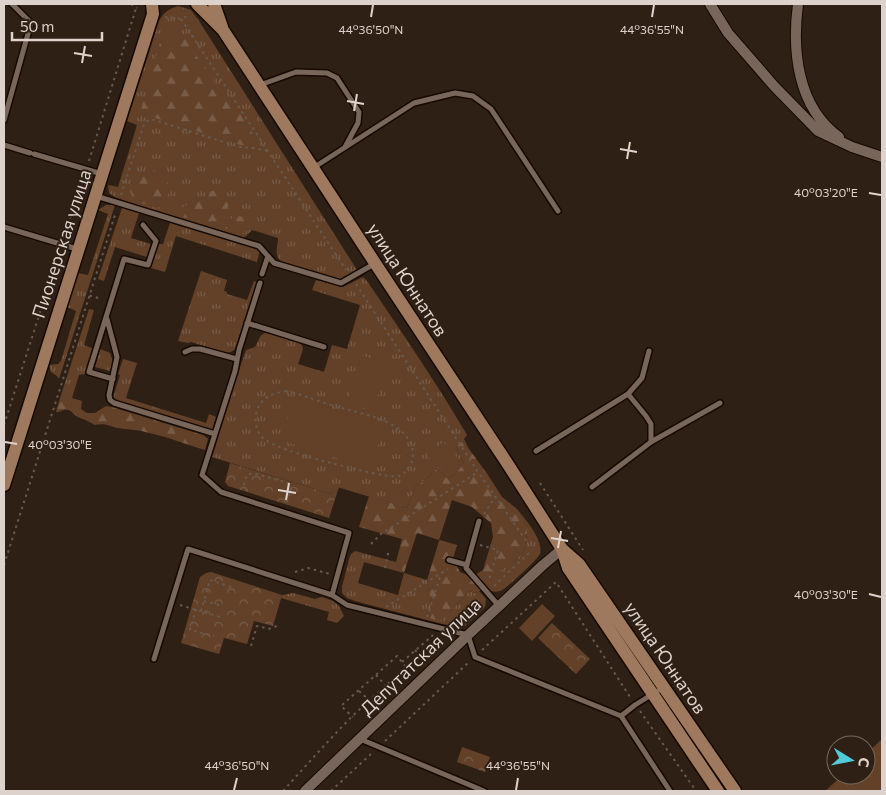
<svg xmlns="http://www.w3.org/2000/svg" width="886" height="795" font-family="Commissioner,sans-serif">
  <defs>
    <pattern id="grass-tufts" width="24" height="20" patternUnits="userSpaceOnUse" patternTransform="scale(1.25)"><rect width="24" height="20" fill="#634129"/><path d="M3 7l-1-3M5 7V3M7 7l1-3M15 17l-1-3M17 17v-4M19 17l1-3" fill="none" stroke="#795c47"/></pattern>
    <pattern id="forest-firs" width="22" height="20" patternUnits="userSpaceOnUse" patternTransform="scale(1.25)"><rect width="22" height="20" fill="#634129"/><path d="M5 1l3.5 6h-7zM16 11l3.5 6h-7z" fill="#795c47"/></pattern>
    <pattern id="park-crowns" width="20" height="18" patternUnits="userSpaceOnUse" patternTransform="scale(1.25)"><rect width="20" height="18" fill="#634129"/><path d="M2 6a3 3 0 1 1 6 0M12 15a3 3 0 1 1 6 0" fill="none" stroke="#795c47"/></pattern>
  </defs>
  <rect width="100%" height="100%" fill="#2f2015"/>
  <path fill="url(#grass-tufts)" fill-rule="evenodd" d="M178,6L191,10L199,21L357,270L341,280L282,262C273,256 278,246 278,238L252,230L244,238L147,209L115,197L109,193L108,185L118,187L137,125L127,121L159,21C164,12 169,9 178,6Z
    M106,205H115L59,379L57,376L51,372L49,365L58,364L61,361L76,311L67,307L78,273L88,275L108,214L98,210Z
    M122,208L139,213L131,238L151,244L147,257L115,247L104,281L98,279Z
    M170,223L260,250L257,262L176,236L165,272L151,268L158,244H163Z
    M201,271L227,280L224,291L227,292V294L247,300L254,281L257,282L235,349C232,352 229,353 224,352L191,342L188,343L178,341Z
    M363,277L367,281C401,331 436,382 467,435L464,439L469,449L462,441L456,447L464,463L457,472L448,479L437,468L425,480L415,487L407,508L334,486L331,494L212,457L237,376L246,350L255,347L260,337L264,333L273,334L299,343L302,345L303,349L298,364L324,372L332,345L347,349L360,305L312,290L316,280L343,287Z
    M89,309L94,310L84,345L94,349L86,374L79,375L72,398H60Z
    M100,349L110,353L113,362L110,371L95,367Z
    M123,359L137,363L126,398L206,423L209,414L216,417L212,431L118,401L113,398L120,375L118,374Z
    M517,509C525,519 544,540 540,554C538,559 505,590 500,591C494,593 491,591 485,588L496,573L516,560L524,551L528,527Z
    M355,551L396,562L404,573L427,580L431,604L449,613L469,591L476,593L479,591L486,599L485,607L465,626L461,628L456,627L438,623L355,601L347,598L342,593V587L349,559L351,554ZM364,562L404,573L398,595L358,583Z
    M293,593L315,599L322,597L333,601L339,606L344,616L337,623L327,620L329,612L281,598L282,595Z"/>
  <path fill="url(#forest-firs)" d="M161,39H185L228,103L236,107L261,147L241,145L140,113Z
    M153,169L170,185L166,205L157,208L134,201L130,191L136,176Z
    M211,191H220L229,201L226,217L233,219L238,216L250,218V229L242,234L210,223L182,217L179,209L191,203L202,201Z
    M60,398H72L82,401L81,409L87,413H95L106,406L112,407L203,435L208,439L205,450C185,444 165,436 145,432C136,429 127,430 118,428C108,426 106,423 95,425C90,422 86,420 80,418C70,414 72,406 58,412H56Z
    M462,441L469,449L488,475L502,497L517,509L528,527L524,551L516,560L497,573L485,588L476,593L469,591L449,613L440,621L430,618L431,604L427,580L439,541L440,540L457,545L453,559L460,572L472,577L483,570L493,537L491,523L472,507L452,500L439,540L417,533L404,573L396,562L402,539L359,527L369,496L407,508L415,487L425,480L437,468L448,479L457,472L464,463L456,447Z"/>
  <path fill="url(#park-crowns)" d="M230,463L331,494L334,485L339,487L329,518L228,486L225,482Z
    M211,572L282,595L273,626L254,621L247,644L224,638L219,654L181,643L200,577L206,573Z
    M552,623L590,659L576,674L538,638Z
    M462,747L490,757L485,772L457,762Z"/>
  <path fill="#634129" d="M361,355L388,364L373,411L347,402Z
    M294,397L384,426L371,469L281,440Z
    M443,442L463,464L448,478L428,456Z
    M542,604L555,616L532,641L519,628Z
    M882,739V791H825L843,775H866V754Z"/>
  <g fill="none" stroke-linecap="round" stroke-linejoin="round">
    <g stroke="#160902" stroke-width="8">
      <path id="lane" d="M260,85L296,72L327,73L337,78L359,112L358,123L345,147
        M4,120L31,23L12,4
        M4,145L30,153
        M34,154L102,174
        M313,168L414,103L455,93L473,96L491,109L558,211
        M96,196L259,246L274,263L341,283L374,264
        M4,227L77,249
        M262,274L268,256
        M260,283L239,350L235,371L202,475L221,492L349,533L332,595
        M107,319L117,357L109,395L110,400L114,403L215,434
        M247,323L324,347
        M185,352L192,349H200L237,359
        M113,379L89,372L124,259L148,265L156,241L143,225
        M628,394L646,416L651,424V442
        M536,451L628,394L642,378L649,351
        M592,487L651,442L720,403
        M479,521L466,568L499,606
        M449,560L467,565
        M154,659L188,549L332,595L347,605L468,635L475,657L621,716L635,705L664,687
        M621,716L670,791
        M360,739L484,791"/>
    </g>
    <g stroke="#160902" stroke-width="12">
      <path id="street" d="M710,4L728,33L774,86L818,131L852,147L882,157
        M798,4C792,50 797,107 839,137
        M305,791L468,635L543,565L562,549"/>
    </g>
    <g stroke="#160902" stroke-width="15">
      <path id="secondary" d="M197,4L223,30L375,263L509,466L562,549L568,568L718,791
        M214,4L222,27
        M4,485L153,14L152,4
        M562,549L579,564L735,791"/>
    </g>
    <path stroke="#66594f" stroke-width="2" stroke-dasharray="2.5 4" stroke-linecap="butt" d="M131,4L137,8
      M165,17L181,19L190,15
      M181,19L346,270
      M89,161L136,8
      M121,195L143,127L147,121L151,119L240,147L253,148L268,151
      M64,237L84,177
      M356,284L478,472L529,545
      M77,292L102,299
      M286,391L298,394C313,399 327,404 342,408C360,413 380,417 396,427C409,436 418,450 410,466C407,470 405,474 399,476C388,478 355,469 343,466C327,462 270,448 261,436C256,430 254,418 257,411C262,396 272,394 286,391Z
      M4,425L59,253
      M540,483L583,550
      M247,491L244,485L247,475L253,473L288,483L291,490L286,505
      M484,514L495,497
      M371,544L381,534L478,472
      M480,545L498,550L490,577L485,576
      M4,565L116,212
      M385,568L389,549
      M295,572L308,568L330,574
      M494,586L532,550
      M204,601L219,605
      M180,605L223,618
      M386,607L448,569
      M196,609L190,630L214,636
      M201,611L210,580L234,588
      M427,617L441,574
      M453,623L481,598
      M251,646L257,626C267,628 272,632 279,623
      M415,650L425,660
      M482,650L556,582L630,697
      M402,662L433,635
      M376,675L386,686
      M359,691L370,701
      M640,711L696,791
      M385,741L469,662
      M283,791C301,771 319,751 338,731C359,708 384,688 406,667L397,656L341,706L353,717
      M331,791L372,753"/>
    <use href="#lane" stroke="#78665a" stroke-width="5"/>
    <use href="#street" stroke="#78665a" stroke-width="10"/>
    <use href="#secondary" stroke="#9f795e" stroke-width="12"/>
  </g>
  <path fill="none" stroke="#ddd3cc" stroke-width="2" d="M371,17L373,5M652,17L654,5M74,53L92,56M82,63L85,46M347,101L364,104M354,111L357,94M620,149L637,152M627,159L630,142M869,193L881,195M5,442L17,444M278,490L296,493M286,500L289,483M551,538L568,541M558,548L561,531M869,594L881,597M234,790L237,778M516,790L518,778"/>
  <g text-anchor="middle" stroke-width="4" stroke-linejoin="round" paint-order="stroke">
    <g font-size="18" fill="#ddd3cc" stroke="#2f2015">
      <text transform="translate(62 244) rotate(-72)" y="6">Пионерская улица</text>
      <text transform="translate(407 280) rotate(57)" y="6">улица Юннатов</text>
      <text transform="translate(421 657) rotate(-44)" y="6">Депутатская улица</text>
      <text transform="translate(665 658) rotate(56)" y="6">улица Юннатов</text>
    </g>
  </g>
  <g font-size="12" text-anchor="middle" fill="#ddd3cc" stroke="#2f2015" stroke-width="4" stroke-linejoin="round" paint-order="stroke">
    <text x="371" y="34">44°36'50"N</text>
    <text x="652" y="34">44°36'55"N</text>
    <text x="826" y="197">40°03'20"E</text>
    <text x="60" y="449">40°03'30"E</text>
    <text x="826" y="599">40°03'30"E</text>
    <text x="237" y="770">44°36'50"N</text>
    <text x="518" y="770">44°36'55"N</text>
  </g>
  <rect width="886" height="795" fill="none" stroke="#ddd3cc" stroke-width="10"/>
  <g transform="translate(851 760) rotate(100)"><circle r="24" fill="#2f2015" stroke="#75685e"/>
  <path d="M0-4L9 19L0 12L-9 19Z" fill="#52cbd9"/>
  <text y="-8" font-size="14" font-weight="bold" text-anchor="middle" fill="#ddd3cc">С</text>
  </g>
  <path d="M12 32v8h90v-8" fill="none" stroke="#ddd3cc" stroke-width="2.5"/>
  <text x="20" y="32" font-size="15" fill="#ddd3cc" stroke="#2f2015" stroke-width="4" paint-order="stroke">50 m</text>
</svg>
